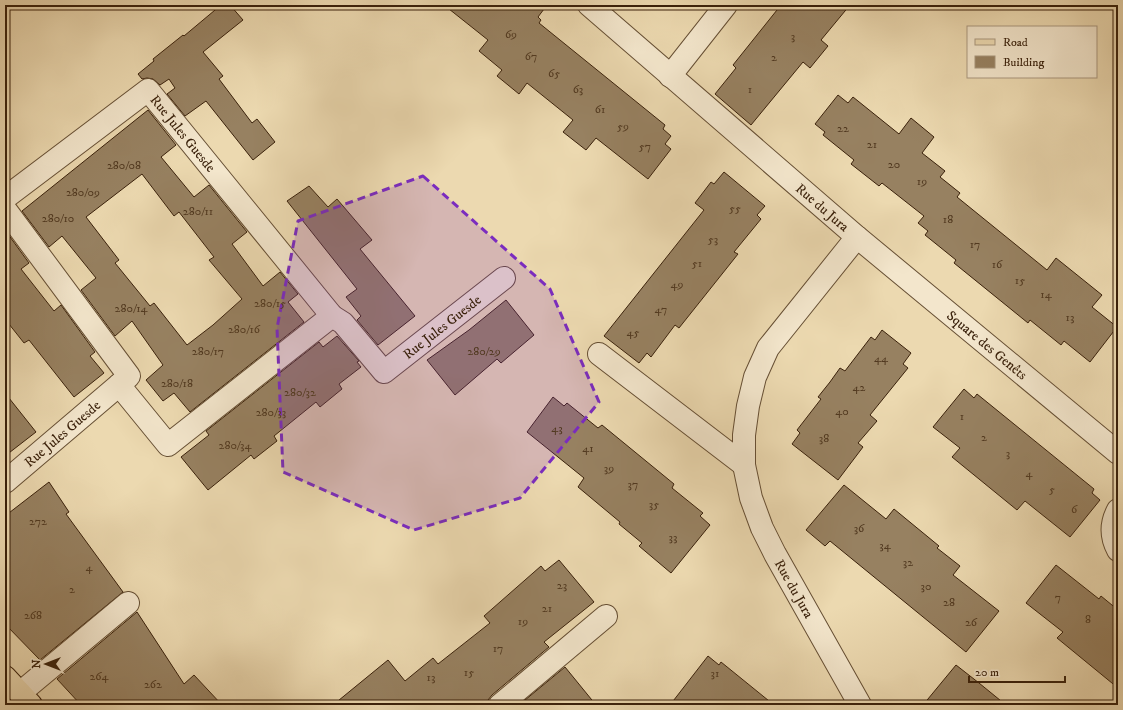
<svg xmlns="http://www.w3.org/2000/svg" width="1123" height="710" font-family="'IM FELL DW Pica',serif">
  <rect width="100%" height="100%" fill="#ecd9b0"/>
  <filter id="stains"><feTurbulence type="fractalNoise" baseFrequency=".005" numOctaves="4"/><feColorMatrix values="0 0 0 0 .2 0 0 0 0 .09 0 0 0 0 .02 0 0 0 .5 -.17"/></filter>
  <radialGradient id="worn" r=".72"><stop offset=".6" stop-color="#630" stop-opacity="0"/><stop offset="1" stop-color="#630" stop-opacity=".3"/></radialGradient>
  <path fill="#978161" stroke="#3a210b" fill-rule="evenodd" d="M221,5H230L243,20L203,52L223,76L219,79L252,123L257,119L275,142L253,160L206,101L185,116L167,94L175,88L169,79L160,85L153,79L147,78L142,79L138,74L154,61L153,59L183,35L184,36Z
    M444,5H547L538,17L541,20L539,23L665,125L663,129L671,136L665,144L671,149L648,179L596,138L586,150L563,132L573,120L527,83L519,94L497,76L502,70L479,51L488,40Z
    M781,5H850L821,40L828,46L810,68L803,62L751,125L715,94L736,68L733,65Z
    M838,95L848,103L853,97L899,134L911,118L934,137L922,153L945,171L940,177L960,193L957,197L1047,270L1056,258L1102,295L1092,307L1117,327L1090,362L1064,341L1061,345L1030,320L1028,323L954,263L956,260L925,235L928,231L918,223L924,216L882,183L879,186L851,164L854,160L823,135L825,132L815,124Z
    M148,110L176,145L161,157L194,197L209,185L247,232L232,244L263,286L280,272L298,294L288,302L304,322L190,412L174,393L163,401L146,380L163,365L132,321L115,336L81,290L96,278L62,236L49,247L22,211ZM142,174L174,216L179,212L214,257L209,260L242,299L213,325L187,345L154,303L150,306L115,263L119,260L86,217Z
    M724,172L765,206L757,215L761,219L734,252L738,254L679,328L675,325L651,357L647,353L639,363L604,336L704,210L695,203L711,182L714,184Z
    M309,186L328,207L337,199L372,240L360,249L415,316L378,345L357,320L361,316L346,297L357,289L287,201Z
    M5,230L29,263L21,269L54,311L61,305L95,352L90,356L104,373L74,397L29,340L24,343L5,319Z
    M506,300L534,335L501,363L497,359L455,395L427,360L469,330Z
    M882,330L911,353L903,364L908,368L870,415L877,421L858,443L863,447L838,480L792,444L800,433L797,430L821,399L818,397L830,382L840,368L845,371L871,337L875,340Z
    M337,336L359,361L357,362L361,367L339,384L342,389L320,407L316,402L274,436L277,441L254,459L251,455L208,490L181,457L209,435L206,431L319,342L323,347Z
    M964,389L974,398L977,394L1094,489L1092,493L1100,500L1070,537L1025,501L1017,510L952,457L960,448L933,427Z
    M5,393L36,432L5,456Z
    M553,397L564,406L567,403L598,428L602,425L674,484L672,488L703,513L700,516L710,525L671,573L639,546L642,543L619,524L620,522L578,487L584,478L527,432Z
    M49,482L69,512L66,514L123,592L40,660L5,624V516Z
    M844,485L886,519L894,509L939,546L937,548L960,566L953,575L999,611L966,652L830,541L825,546L806,530Z
    M559,560L594,602L544,642L549,647L492,695L488,700V705H333L388,660L405,681L433,658L438,664L490,623L484,616L541,566L545,571Z
    M1056,565L1099,599L1101,596L1118,610V688L1057,638L1063,632L1026,603Z
    M137,612L184,684L194,675L222,705H81L57,679Z
    M708,656L719,665L721,662L774,705H670Z
    M956,665L979,683L1006,705H923Z
    M565,667L596,705H519Z"/>
  <g fill="none" stroke-linecap="round" stroke-linejoin="round">
    <g stroke="#664f34" stroke-width="24">
      <g id="minor">
        <path id="s1" d="M589,5L857,237L768,348L755,377L748,406L744,435V465L751,498L762,528L775,554L860,705"/>
        <path d="M670,76L726,5"/>
        <path id="s2" d="M5,198L148,90L332,316L343,323L384,372L504,278"/>
        <path d="M5,209L129,376L119,385L168,445L332,316"/>
        <path id="s3" d="M857,237L1118,453"/>
        <path d="M599,354L744,465"/>
        <path id="s4" d="M5,482L119,385"/>
        <path d="M1118,510C1111,523 1111,537 1118,550"/>
        <path d="M20,693L128,603"/>
        <path d="M500,705L606,616"/>
      </g>
    </g>
    <g stroke="#3a210b" stroke-width="24">
      <path id="major" d="M5,677L31,705"/>
    </g>
    <use href="#minor" stroke="#f3e6cc" stroke-width="22"/>
    <use href="#major" stroke="#ecd9b0" stroke-width="22"/>
  </g>
  <path fill="#7b2cbf" fill-opacity="0.2" stroke="#7b2cbf" stroke-width="3" stroke-dasharray="8 5" stroke-linejoin="round" d="M423,176L550,289L599,402L520,498L414,530L283,472L277,328L298,221Z"/>
  <g text-anchor="middle" stroke-width="3" stroke-linejoin="round" paint-order="stroke">
    <g font-size="12" fill="#513920">
      <text x="511" y="38">69</text>
      <text x="793" y="40">3</text>
      <text x="531" y="60">67</text>
      <text x="774" y="61">2</text>
      <text x="554" y="77">65</text>
      <text x="578" y="93">63</text>
      <text x="750" y="93">1</text>
      <text x="600" y="113">61</text>
      <text x="623" y="130">59</text>
      <text x="843" y="132">22</text>
      <text x="872" y="148">21</text>
      <text x="645" y="150">57</text>
      <text x="894" y="168">20</text>
      <text x="124" y="169">280/08</text>
      <text x="922" y="185">19</text>
      <text x="83" y="196">280/09</text>
      <text x="735" y="212">55</text>
      <text x="198" y="215">280/11</text>
      <text x="58" y="222">280/10</text>
      <text x="948" y="223">18</text>
      <text x="713" y="243">53</text>
      <text x="975" y="248">17</text>
      <text x="697" y="267">51</text>
      <text x="997" y="268">16</text>
      <text x="1020" y="284">15</text>
      <text x="677" y="288">49</text>
      <text x="1046" y="298">14</text>
      <text x="270" y="307">280/15</text>
      <text x="131" y="312">280/14</text>
      <text x="661" y="313">47</text>
      <text x="1070" y="321">13</text>
      <text x="244" y="333">280/16</text>
      <text x="633" y="336">45</text>
      <text x="208" y="355">280/17</text>
      <text x="484" y="355">280/29</text>
      <text x="881" y="362">44</text>
      <text x="177" y="387">280/18</text>
      <text x="859" y="391">42</text>
      <text x="300" y="396">280/32</text>
      <text x="842" y="415">40</text>
      <text x="271" y="416">280/33</text>
      <text x="962" y="420">1</text>
      <text x="557" y="432">43</text>
      <text x="984" y="441">2</text>
      <text x="824" y="442">38</text>
      <text x="235" y="449">280/34</text>
      <text x="588" y="452">41</text>
      <text x="1008" y="457">3</text>
      <text x="609" y="472">39</text>
      <text x="1029" y="477">4</text>
      <text x="633" y="488">37</text>
      <text x="1052" y="493">5</text>
      <text x="654" y="508">35</text>
      <text x="1074" y="513">6</text>
      <text x="38" y="525">272</text>
      <text x="859" y="532">36</text>
      <text x="673" y="541">33</text>
      <text x="885" y="549">34</text>
      <text x="908" y="566">32</text>
      <text x="89" y="571">4</text>
      <text x="562" y="589">23</text>
      <text x="926" y="590">30</text>
      <text x="72" y="593">2</text>
      <text x="1058" y="601">7</text>
      <text x="949" y="606">28</text>
      <text x="547" y="612">21</text>
      <text x="33" y="619">268</text>
      <text x="1088" y="623">8</text>
      <text x="523" y="625">19</text>
      <text x="971" y="626">26</text>
      <text x="498" y="652">17</text>
      <text x="469" y="676">15</text>
      <text x="715" y="677">31</text>
      <text x="99" y="680">264</text>
      <text x="431" y="681">13</text>
      <text x="153" y="688">262</text>
    </g>
    <g font-size="14" fill="#3a210b" stroke="#f3e6cc">
      <text dy="5" stroke="none"><textPath href="#s2" startOffset="235">Rue Jules Guesde</textPath></text>
      <text dy="5" stroke="none"><textPath href="#s1" startOffset="309">Rue du Jura</textPath></text>
      <text dy="5" stroke="none"><textPath href="#s2" startOffset="621">Rue Jules Guesde</textPath></text>
      <text dy="5" stroke="none"><textPath href="#s3" startOffset="169">Square des Genêts</textPath></text>
      <text dy="5" stroke="none"><textPath href="#s4" startOffset="75">Rue Jules Guesde</textPath></text>
      <text dy="5" stroke="none"><textPath href="#s1" startOffset="752">Rue du Jura</textPath></text>
    </g>
  </g>
  <rect width="1123" height="710" fill="none" stroke="#ecd9b0" stroke-width="20"/>
  <rect x="6" y="6" width="1111" height="698" fill="none" stroke="#3a210b" stroke-width="2"/>
  <rect x="10" y="10" width="1103" height="690" fill="none" stroke="#3a210b"/>
  <rect x="967" y="26" width="130" height="52" fill="#f3e6cc" stroke="#a9977f"/>
  <rect x="975" y="39" width="20" height="6" fill="#ecd9b0" stroke="#a9977f"/>
  <text x="1003" y="46" font-size="12" fill="#3a210b">Road</text>
  <rect x="975" y="56" width="20" height="12" fill="#978161" stroke="#a9977f"/>
  <text x="1003" y="66" font-size="12" fill="#3a210b">Building</text>
  <g transform="translate(46 664) rotate(270)" stroke="#f3e6cc" stroke-width="3" paint-order="stroke">
  <path d="M0-3L7 15L0 10L-7 15Z" fill="#3a210b"/>
  <text y="-6" font-size="11" font-weight="bold" text-anchor="middle" fill="#3a210b">N</text>
  </g>
  <path d="M969 676v6h96v-6" fill="none" stroke="#3a210b" stroke-width="2"/>
  <text x="975" y="676" font-size="12" fill="#3a210b" stroke="#f3e6cc" stroke-width="3" paint-order="stroke">20 m</text>
  <rect width="100%" height="100%" filter="url(#stains)"/>
  <rect width="100%" height="100%" fill="url(#worn)"/>
</svg>
